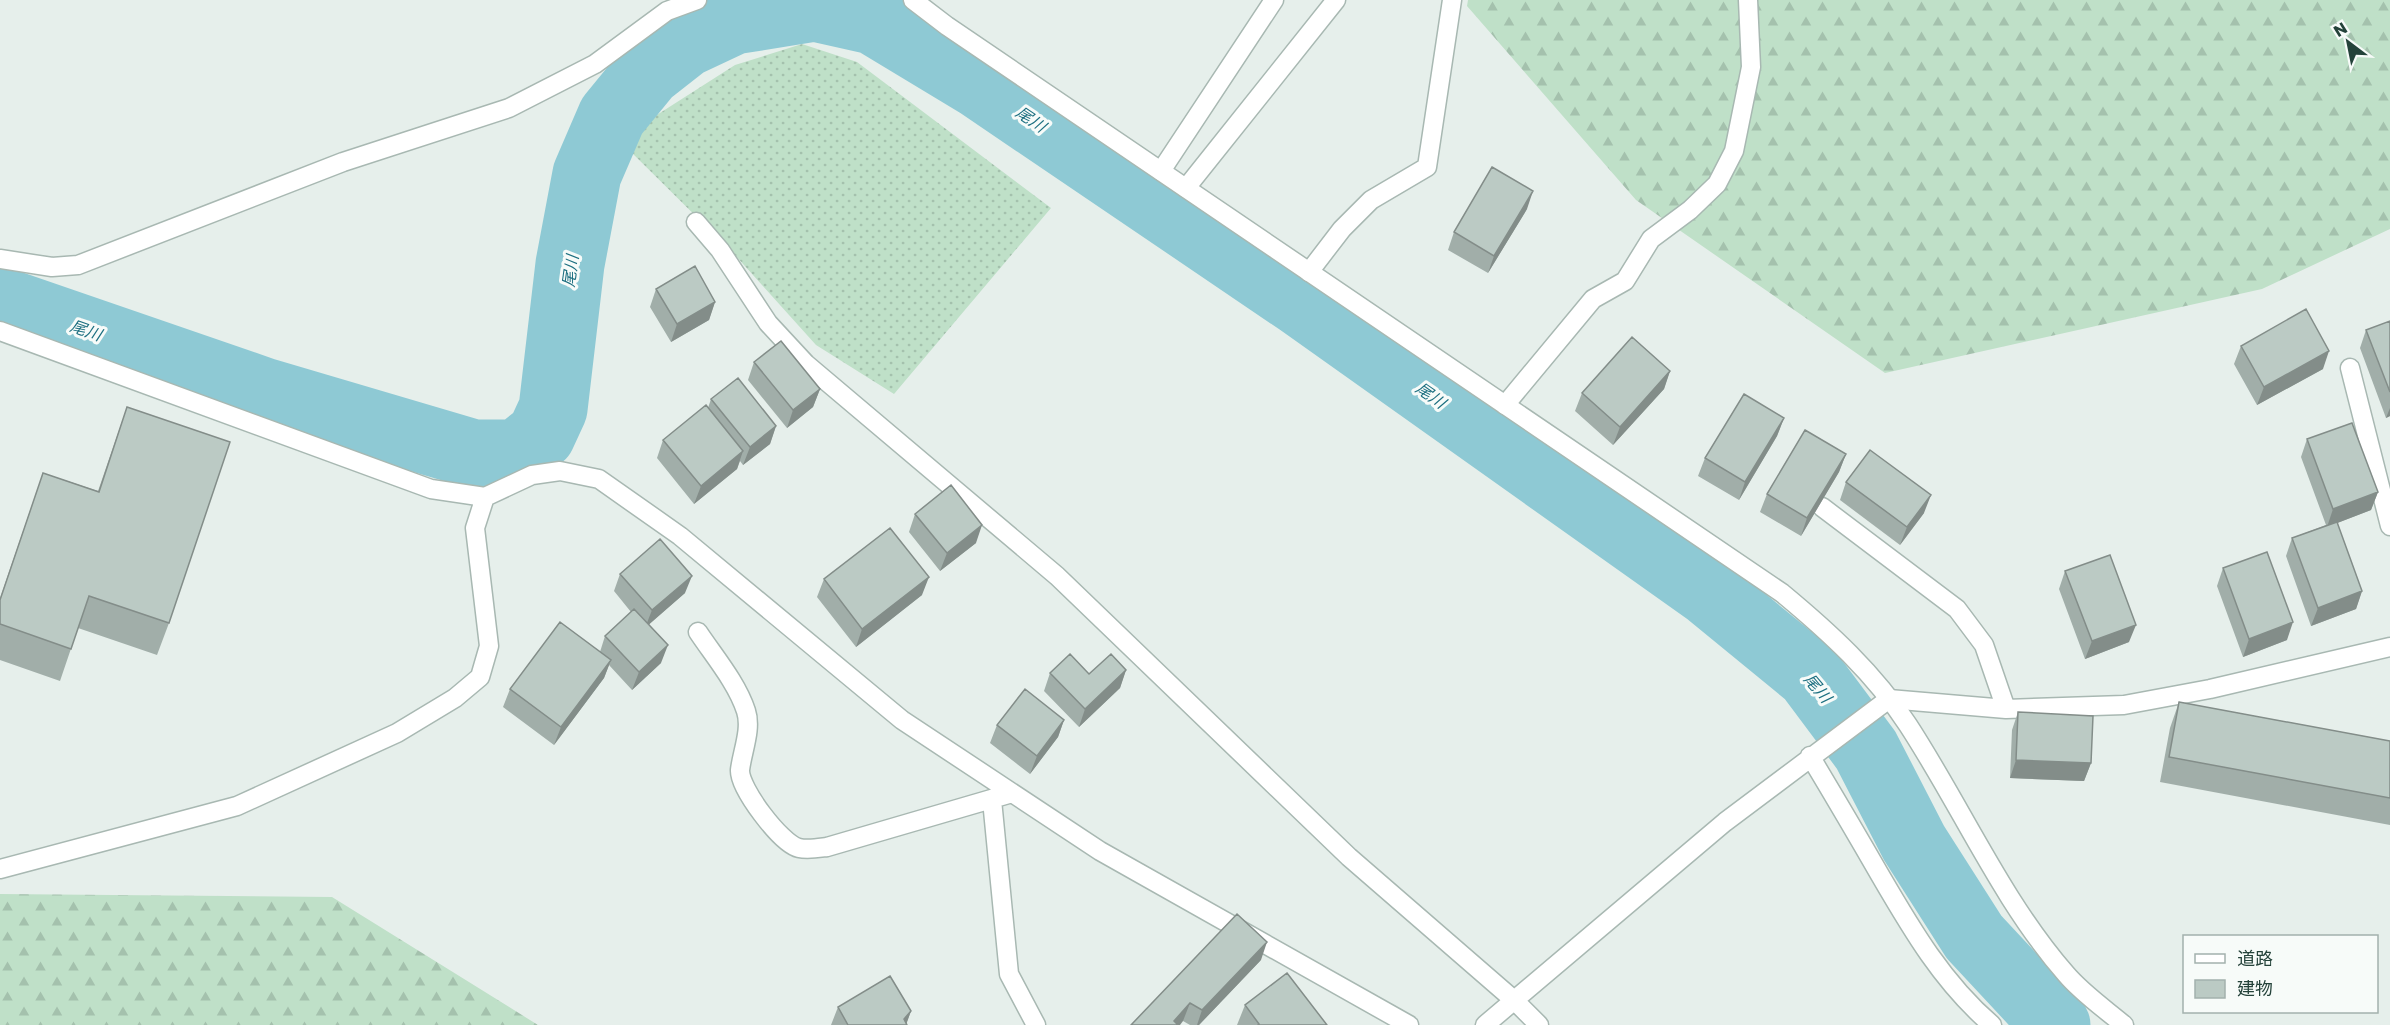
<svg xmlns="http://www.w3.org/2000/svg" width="2390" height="1025" font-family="Poppins,'Noto Sans JP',sans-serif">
  <defs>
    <pattern id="grass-dots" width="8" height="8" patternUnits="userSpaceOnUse" patternTransform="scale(1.5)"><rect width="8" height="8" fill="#bfe0c8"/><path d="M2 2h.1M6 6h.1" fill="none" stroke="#a4c1ad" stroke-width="1.8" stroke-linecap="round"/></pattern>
    <pattern id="forest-firs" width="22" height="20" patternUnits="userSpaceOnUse" patternTransform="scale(1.5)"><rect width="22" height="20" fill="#bfe0c8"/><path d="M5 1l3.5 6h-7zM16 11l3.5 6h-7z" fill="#a4c1ad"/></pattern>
  </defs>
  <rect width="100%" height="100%" fill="#e6efeb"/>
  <path fill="url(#grass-dots)" d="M802,44L857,62L1051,208L894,394L816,345L735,255L628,149L638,127L735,65Z"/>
  <path fill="url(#forest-firs)" d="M1468,0H2390V229L2262,289L1885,373L1636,200L1467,6Z
    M0,894L332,897L538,1025H0Z"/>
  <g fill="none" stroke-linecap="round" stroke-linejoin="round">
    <path stroke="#8ec9d4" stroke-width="69" d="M0,301L264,392L474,454H517L541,435L553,409L570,264L587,174L612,116L648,72L685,43L734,20L815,7L873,20L979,84L1299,301L1710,593L1810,675L1866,750L1914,843L1974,937L2056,1025"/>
    <g stroke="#a8b8b2" stroke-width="21">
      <path id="minor" d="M1161,171L1274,0
        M1186,188L1336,0
        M696,222L720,250L768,323L806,364L1057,576L1349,857L1515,1001L1539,1025
        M0,259L52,267L78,265L343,162L509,108L595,64L667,11L697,0
        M1309,272L1342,229L1371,200L1427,167L1452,0
        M0,331L431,489L485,497L532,475L560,471L599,479L680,536L902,720L1100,851L1409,1025
        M2350,368L2390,526
        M1505,405L1593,299L1625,281L1651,239L1690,210L1717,184L1734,151L1751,67L1748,0
        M1822,507L1957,609L1984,645L2006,709
        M698,632C714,656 737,683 746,711C752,729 742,752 740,770C739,788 781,844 799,848C808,850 819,848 827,847L1012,793
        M1810,756C1834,796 1857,835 1880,875C1912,930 1943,983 1992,1025
        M992,800L1009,974L1036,1025
        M0,869L237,806L397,733L455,698L480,677L489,646L475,528L485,497
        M1485,1025L1725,822L1889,699L2006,709L2124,705L2210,689L2390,647"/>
    </g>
    <g stroke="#a8b8b2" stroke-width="21">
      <path id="tertiary" d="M913,0L947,26L1782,593C1829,632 1874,673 1908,725C1961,806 2002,901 2066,974C2082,993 2105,1009 2124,1025"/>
    </g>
    <use href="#minor" stroke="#fff" stroke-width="18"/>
    <use href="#tertiary" stroke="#fff" stroke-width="18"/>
  </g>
  <path fill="#a1aea9" d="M1527,209L1488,273L1448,250L1454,232Z
    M656,289L715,302L709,320L671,342L650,307Z
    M2390,321V416L2386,418L2360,348L2366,330Z
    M2241,346L2323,369L2257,405L2234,364Z
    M754,362L820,389L813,407L787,428L748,380Z
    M1670,371L1664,389L1613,445L1575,411L1582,393Z
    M711,399L776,426L770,444L743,465L740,461L737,469L694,504L657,458L663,440L708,408Z
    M127,407L169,623L157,655L78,628L60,681L0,660V598L43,473L98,491Z
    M1784,418L1777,436L1739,500L1698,476L1705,458Z
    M2307,439L2378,492L2371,510L2337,523L2362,591L2356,609L2311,626L2286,556L2292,538L2326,525L2301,457Z
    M1846,454L1839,472L1801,536L1760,512L1767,494Z
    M1846,482L1924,513L1900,545L1840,500Z
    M915,514L976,543L940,571L909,532Z
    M2223,568L2287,640L2243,657L2217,586Z
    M2065,571L2129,642L2085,659L2059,589Z
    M620,574L685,593L649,624L661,663L632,690L609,665L604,678L554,745L503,707L510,689L600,652L605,636L631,612L614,591Z
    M824,579L922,595L856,647L817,597Z
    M1126,670L1120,688L1079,727L1044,691L1050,673L1089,674Z
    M2179,702L2390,741V825L2160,782L2170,728Z
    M2018,712L2091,763L2084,781L2010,778L2012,730Z
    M1064,720L1058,737L1030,774L990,743L997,725Z
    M1261,960L1199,1025H1190L1183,1021L1131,1025Z
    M1245,1005L1327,1025H1237Z
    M838,1007L911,1011L906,1024L907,1025H831Z"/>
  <path fill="#838d89" d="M1533,191L1527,209L1488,273L1494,256Z
    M715,302L709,320L671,342L677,324Z
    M2329,351L2323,369L2257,405L2264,387Z
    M1670,371L1664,389L1613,445L1620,427Z
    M820,389L813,407L787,428L793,410Z
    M2390,408V416L2386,418Z
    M1784,418L1777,436L1739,500L1745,482Z
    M776,426L770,444L743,465L750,447Z
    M743,451L737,469L694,504L701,486Z
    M1846,454L1839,472L1801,536L1807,518Z
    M2378,492L2371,510L2327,527L2333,509Z
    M1931,495L1924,513L1900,545L1907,527Z
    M982,525L976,543L940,571L947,553Z
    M692,576L685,593L645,628L652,610Z
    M929,577L922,595L856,647L862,629Z
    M2362,591L2356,609L2311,626L2318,608Z
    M2293,622L2287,640L2243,657L2249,639Z
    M2136,625L2129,642L2085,659L2092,641Z
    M668,645L661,663L632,690L639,672Z
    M611,660L604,678L554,745L561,727Z
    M1126,670L1120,688L1079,727L1085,709Z
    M1064,720L1058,737L1030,774L1037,756Z
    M2016,760L2091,763L2084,781L2010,778Z
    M1267,942L1261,960L1199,1025H1197L1202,1010Z
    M1190,1003L1183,1021L1180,1025H1172L1174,1021Z
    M911,1011L906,1025L904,1019Z"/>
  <path fill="#bbcac4" stroke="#838d89" stroke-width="1.5" d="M1492,167L1533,191L1494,256L1454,232Z
    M695,266L715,302L677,324L656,289Z
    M2306,309L2329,351L2264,387L2241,346Z
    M2390,321V392L2366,330Z
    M1632,337L1670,371L1620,427L1582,393Z
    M781,341L820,389L793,410L754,362Z
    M738,378L776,426L750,447L711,399Z
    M1744,394L1784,418L1745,482L1705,458Z
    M706,405L743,451L701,486L663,440Z
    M127,407L230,442L169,623L89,596L71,649L0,624V600L43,473L99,492Z
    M2352,423L2378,492L2333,509L2307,439Z
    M1805,430L1846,454L1807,518L1767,494Z
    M1870,450L1931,495L1907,527L1846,482Z
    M951,485L982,525L947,553L915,514Z
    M2337,522L2362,591L2318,608L2292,538Z
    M890,528L929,577L862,629L824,579Z
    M660,539L692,576L652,610L620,574Z
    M2267,552L2293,622L2249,639L2223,568Z
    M2110,555L2136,625L2092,641L2065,571Z
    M634,609L668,645L639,672L605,636Z
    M560,622L611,660L561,727L510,689Z
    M1070,654L1089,674L1111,654L1126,670L1085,709L1050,673Z
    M1025,689L1064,720L1037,756L997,725Z
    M2179,702L2390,741V798L2169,757Z
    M2018,712L2093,716L2091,763L2016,760Z
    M1237,914L1267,942L1202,1010L1190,1003L1174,1021L1178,1025H1131Z
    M1287,973L1327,1025H1258L1259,1024L1245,1005Z
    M890,976L911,1011L904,1019L907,1025H848L838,1007Z"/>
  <g text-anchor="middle" stroke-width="6" stroke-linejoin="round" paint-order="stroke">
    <g font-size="16" font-style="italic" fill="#1c6f80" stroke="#f7fbf9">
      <text transform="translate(1031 119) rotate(34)" y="6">尾川</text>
      <text transform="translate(570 271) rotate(-82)" y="6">尾川</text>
      <text transform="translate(86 330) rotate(19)" y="6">尾川</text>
      <text transform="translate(1431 395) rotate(35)" y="6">尾川</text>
      <text transform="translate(1818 688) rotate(50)" y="6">尾川</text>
    </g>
  </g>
  <rect x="2183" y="935" width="195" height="78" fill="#f7fbf9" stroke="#a3b1ad" stroke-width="1.5"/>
  <rect x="2195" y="954" width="30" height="9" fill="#ffffff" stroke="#a3b1ad" stroke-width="1.5"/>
  <text x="2237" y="965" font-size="18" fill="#24423a">道路</text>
  <rect x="2195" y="980" width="30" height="18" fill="#bbcac4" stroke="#a3b1ad" stroke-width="1.5"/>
  <text x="2237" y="995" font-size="18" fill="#24423a">建物</text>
  <g transform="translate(2348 42) rotate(328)" stroke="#f7fbf9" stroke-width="4.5" paint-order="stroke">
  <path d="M0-4.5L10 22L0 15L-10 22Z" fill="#24423a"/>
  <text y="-9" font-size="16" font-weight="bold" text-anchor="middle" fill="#24423a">N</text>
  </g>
</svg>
